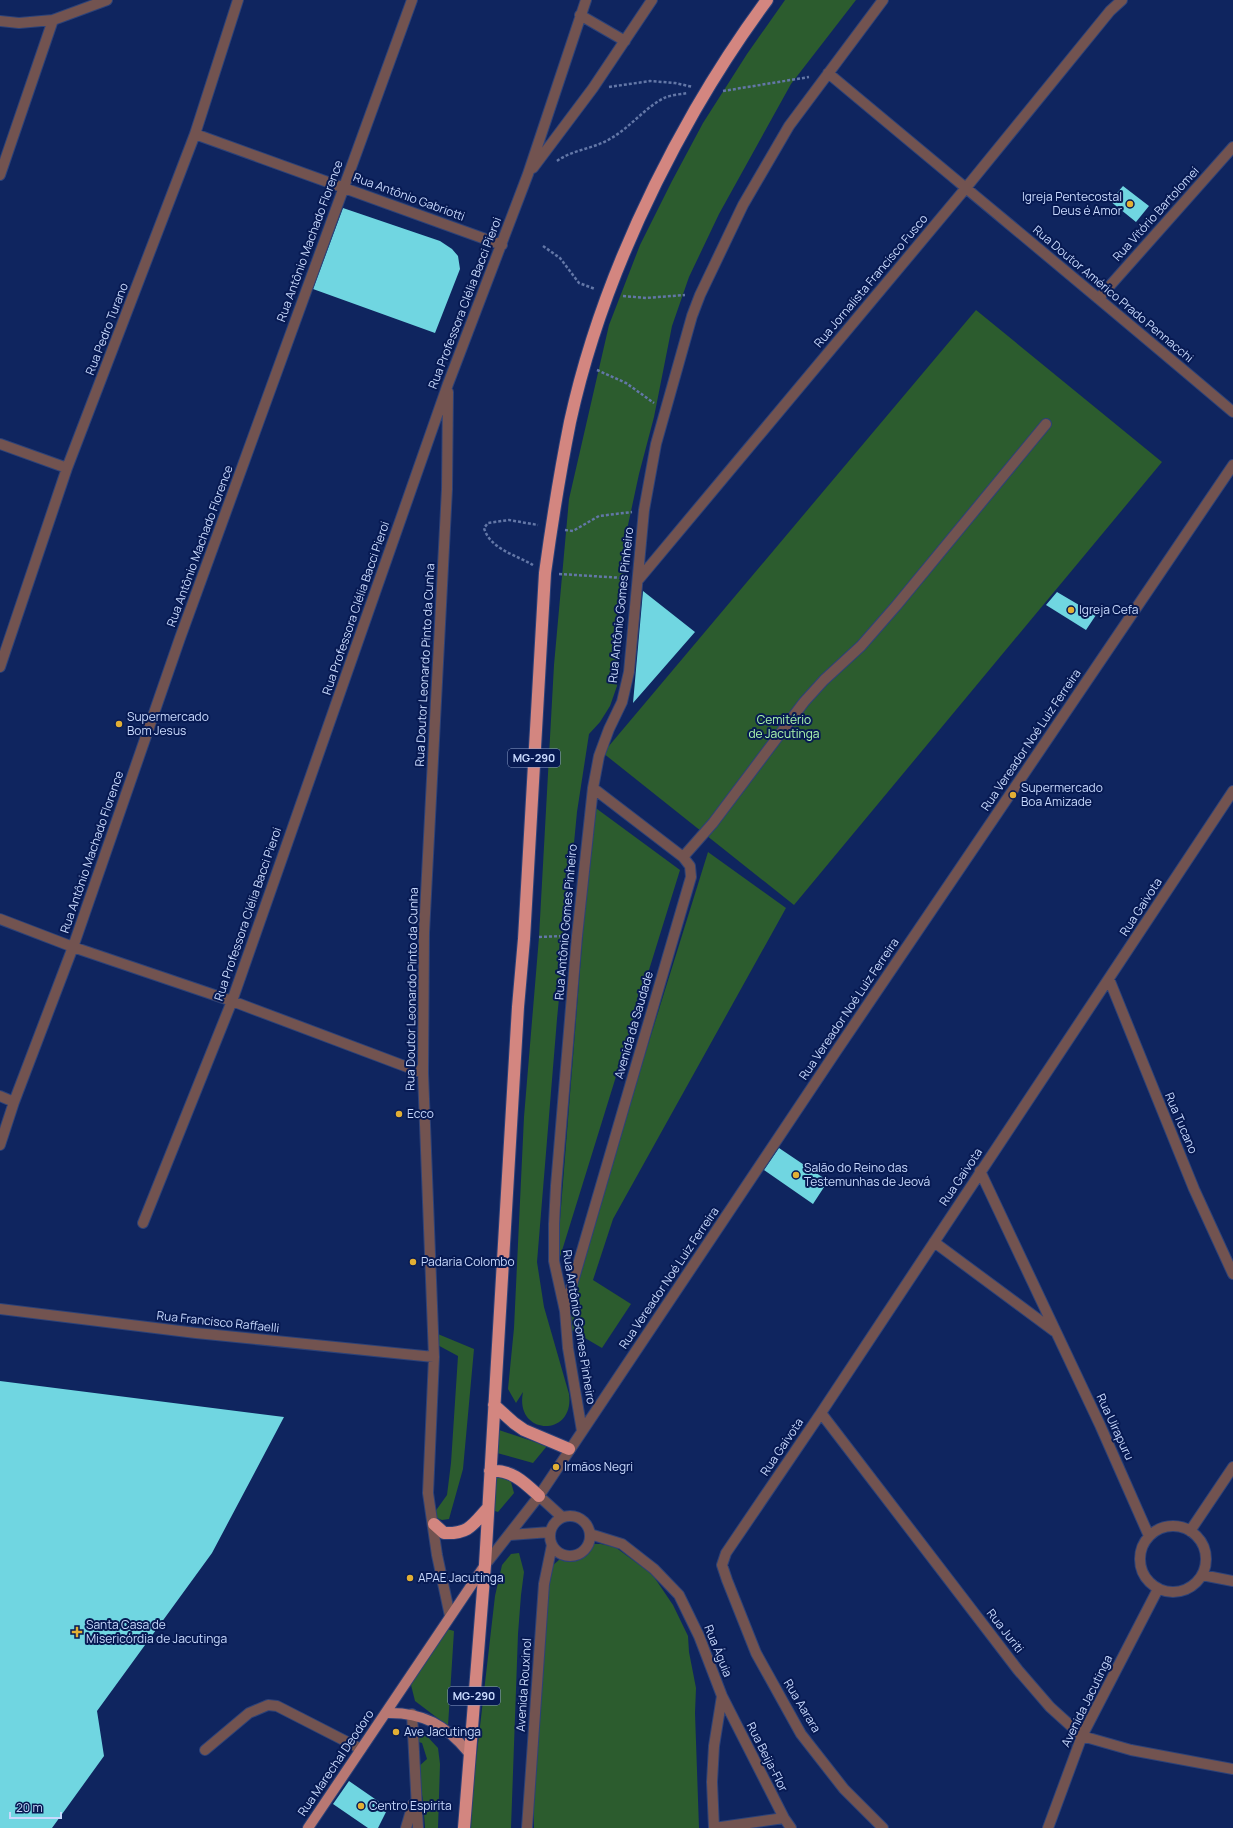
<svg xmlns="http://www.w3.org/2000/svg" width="1233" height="1828" font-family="Manrope,sans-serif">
  <rect width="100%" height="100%" fill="#0f255f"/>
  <path fill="#2c5c2e" d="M785,0H856L791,84L719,214L689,277L672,326L654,417L639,474L625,539V585L617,686L610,706L600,722L589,734L577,812L557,1019L537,1262L544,1307L569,1394C575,1438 514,1436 523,1392L516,1403L508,1389L514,1328L524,1117L539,937L554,665L569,499L609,325L640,245L672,181L703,123L747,54Z
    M976,310L1162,462L794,905L603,753Z
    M593,806L680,870L556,1270Z
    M708,852L786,908L613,1219L593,1280L631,1304L602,1348L561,1324Z
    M433,1332L474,1349L463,1469L449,1519L442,1520L432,1516L447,1495L451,1463L458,1356L432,1342Z
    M496,1429L547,1446L533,1463L497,1453Z
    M505,1475L511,1482L514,1493L498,1512L492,1510L494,1476Z
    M588,1544H601L615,1547L652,1574L673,1605L688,1636L689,1652L696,1688L695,1713L699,1828H534V1799L546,1575C556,1558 571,1552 588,1544Z
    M519,1553L524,1572L521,1595L518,1634L511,1828H471L472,1796L495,1596L502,1565L511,1554Z
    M447,1629L454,1631L448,1726L415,1701L410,1681Z
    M424,1733L438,1748L440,1764L438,1828H425L423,1800L417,1768L427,1759L422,1743L415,1741V1734Z"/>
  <path fill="#70d6e1" d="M1123,186L1149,206L1136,222L1110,201Z
    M343,208L440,241L452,249L458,256L460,269L435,333L313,289Z
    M643,591L695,632L633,703Z
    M1057,592L1096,615L1086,630L1046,605Z
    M779,1148L828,1181L813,1204L764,1170Z
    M0,1381L284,1417L212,1553L97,1711L104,1756L52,1828H0Z
    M349,1781L388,1808L378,1828H368L333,1804Z"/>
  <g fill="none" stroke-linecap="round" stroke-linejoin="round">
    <g stroke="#2d4278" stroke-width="12">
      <path id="minor" d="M580,15L625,41
        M0,21L19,23L53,20L107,0
        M828,73C963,186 1099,298 1233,412
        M195,134L502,245
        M533,168L593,88L652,0
        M0,175L53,20
        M1099,298L1233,147
        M448,392L447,489L424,933L423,1073L434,1357L428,1493L437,1555L450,1616
        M0,444L67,468
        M639,579L965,189L1110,11L1122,0
        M0,667L67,468L195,134L238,0
        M683,857L713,823L804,702L824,680L861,646L896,606L1046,424
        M0,919L73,947L232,1001L423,1073
        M1109,979L1194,1189L1233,1274
        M0,1096L14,1102
        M0,1145L14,1102L73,947L180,638L412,0
        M980,1171L1100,1425L1149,1536
        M143,1223L232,1001L448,384L528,174L586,0
        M934,1242L1054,1331
        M0,1309L196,1333L434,1357
        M565,1309L691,877L690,866L683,857L593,788
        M821,1413L1018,1670L1050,1707L1082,1736L1131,1750L1233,1769
        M582,1431L568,1348L565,1311L554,1261V1224L556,1186L577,936L593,788L599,756L609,729L622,702L629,672L644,510L656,444L692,316L700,295L743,205L789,126L883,0
        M539,1496L562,1517
        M550 1536a20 20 0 1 1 40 0a20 20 0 1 1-40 0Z
        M1140 1559a33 33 0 1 1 66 0a33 33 0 1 1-66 0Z
        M1190,1531L1233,1467
        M590,1534L622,1544L654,1569L679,1595L699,1636L722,1696L784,1818L791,1828
        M510,1535L550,1532
        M485,1565L539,1496L837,1050L1233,465
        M1202,1575L1233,1581
        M412,1714L418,1828
        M205,1750L249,1713L268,1705L277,1706L361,1749
        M406,1828L413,1804
        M527,1828L544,1584L552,1545
        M714,1828L712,1782L714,1746L722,1696
        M714,1828L784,1818
        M883,1828L844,1789L801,1734L756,1653L727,1580L722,1565L726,1553L821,1413L1233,791
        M1048,1828L1082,1736L1158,1589"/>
    </g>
    <g stroke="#2d4278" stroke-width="12">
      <path id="major" d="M386,1713C423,1712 446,1725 469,1753
        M308,1828L485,1565"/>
    </g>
    <g stroke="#2d4278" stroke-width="14">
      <path id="highway" d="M494,1405L514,1423L524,1430L569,1449
        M490,1471C511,1469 524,1482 539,1496
        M434,1524L444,1533C468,1534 472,1526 487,1509
        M464,1828L485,1565L518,1007L524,939L545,573C552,522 560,472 570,422C594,312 640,206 695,110C717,72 741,35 767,0"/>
    </g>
    <path stroke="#6377a7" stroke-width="2.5" stroke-dasharray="3 2" stroke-linecap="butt" d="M609,87L650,81L675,83L693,87
      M723,91L809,77
      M557,161C572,150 592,149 608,140C629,129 643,109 664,98C671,95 681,94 688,93
      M543,246L560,258L579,283L595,289
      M623,296L646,298L685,295
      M597,370L626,383L654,403
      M565,530L573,531L599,516L632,512
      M533,565C516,555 490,549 484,528L488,523L509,520L538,525
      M559,574L624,578
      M539,937L563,936"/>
    <use href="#minor" stroke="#725350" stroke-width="10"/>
    <use href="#major" stroke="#b87873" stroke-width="10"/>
    <use href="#highway" stroke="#d38680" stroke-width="12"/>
  </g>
  <g fill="#e2af34" stroke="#071a53" stroke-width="1.5">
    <circle cx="1130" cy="204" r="4"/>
    <circle cx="1071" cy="610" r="4"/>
    <circle cx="119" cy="724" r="4"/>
    <circle cx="1013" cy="795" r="4"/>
    <circle cx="399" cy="1114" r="4"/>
    <circle cx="796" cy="1175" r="4"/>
    <circle cx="413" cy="1262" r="4"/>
    <circle cx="556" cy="1467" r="4"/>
    <circle cx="410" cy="1578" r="4"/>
    <path d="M75 1626h4v4h4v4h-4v4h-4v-4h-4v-4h4z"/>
    <circle cx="396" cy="1732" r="4"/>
    <circle cx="361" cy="1806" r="4"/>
  </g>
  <g text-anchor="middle" stroke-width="4" stroke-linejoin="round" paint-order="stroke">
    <g fill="#071a53" stroke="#8ea0ca" stroke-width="1">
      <rect x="508" y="749" width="52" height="18" rx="3"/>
      <rect x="448" y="1687" width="52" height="18" rx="3"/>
    </g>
    <g font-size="11" font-weight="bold" fill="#c8d9fd">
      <text x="534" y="762">MG-290</text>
      <text x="474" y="1700">MG-290</text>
    </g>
    <g font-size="12" fill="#c8d9fd" stroke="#071a53">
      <text transform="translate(409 197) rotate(20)" y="4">Rua Antônio Gabriotti</text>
      <text transform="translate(1156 214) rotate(-48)" y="4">Rua Vitório Bartolomei</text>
      <text transform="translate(310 241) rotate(-70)" y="4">Rua Antônio Machado Florence</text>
      <text transform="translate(871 281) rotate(-50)" y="4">Rua Jornalista Francisco Fusco</text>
      <text transform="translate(1113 294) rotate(40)" y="4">Rua Doutor Américo Prado Pennacchi</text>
      <text transform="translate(465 303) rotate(-69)" y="4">Rua Professora Clélia Bacci Pieroi</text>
      <text transform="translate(107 329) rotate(-69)" y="4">Rua Pedro Turano</text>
      <text transform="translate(200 546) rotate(-70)" y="4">Rua Antônio Machado Florence</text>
      <text transform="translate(621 605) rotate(-84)" y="4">Rua Antônio Gomes Pinheiro</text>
      <text transform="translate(356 608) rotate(-71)" y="4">Rua Professora Clélia Bacci Pieroi</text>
      <text transform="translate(425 665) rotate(-87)" y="4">Rua Doutor Leonardo Pinto da Cunha</text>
      <text transform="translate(1031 740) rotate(-56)" y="4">Rua Vereador Noé Luiz Ferreira</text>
      <text transform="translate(92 852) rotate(-71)" y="4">Rua Antônio Machado Florence</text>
      <text transform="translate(1141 907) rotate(-57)" y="4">Rua Gaivota</text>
      <text transform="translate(248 914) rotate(-71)" y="4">Rua Professora Clélia Bacci Pieroi</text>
      <text transform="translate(566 922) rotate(-85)" y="4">Rua Antônio Gomes Pinheiro</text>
      <text transform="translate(412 989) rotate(-89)" y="4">Rua Doutor Leonardo Pinto da Cunha</text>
      <text transform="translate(849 1009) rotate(-56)" y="4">Rua Vereador Noé Luiz Ferreira</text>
      <text transform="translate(634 1025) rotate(-74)" y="4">Avenida da Saudade</text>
      <text transform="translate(1181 1123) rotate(67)" y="4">Rua Tucano</text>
      <text transform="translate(961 1177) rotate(-56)" y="4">Rua Gaivota</text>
      <text transform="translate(669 1278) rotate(-56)" y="4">Rua Vereador Noé Luiz Ferreira</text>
      <text transform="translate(218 1322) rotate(6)" y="4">Rua Francisco Raffaelli</text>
      <text transform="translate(579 1327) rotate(81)" y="4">Rua Antônio Gomes Pinheiro</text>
      <text transform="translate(1115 1427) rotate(65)" y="4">Rua Uirapuru</text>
      <text transform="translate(782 1447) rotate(-56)" y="4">Rua Gaivota</text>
      <text transform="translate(1005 1631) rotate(52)" y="4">Rua Juriti</text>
      <text transform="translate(718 1651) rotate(68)" y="4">Rua Águia</text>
      <text transform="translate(524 1685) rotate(-86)" y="4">Avenida Rouxinol</text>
      <text transform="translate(1087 1701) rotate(-64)" y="4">Avenida Jacutinga</text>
      <text transform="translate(802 1706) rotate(59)" y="4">Rua Aarara</text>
      <text transform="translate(767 1757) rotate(63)" y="4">Rua Beija-Flor</text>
      <text transform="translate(336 1763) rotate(-56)" y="4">Rua Marechal Deodoro</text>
    </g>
    <g font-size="12" fill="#c8d9fd" stroke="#071a53" text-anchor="start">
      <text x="1122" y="201" text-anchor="end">Igreja Pentecostal<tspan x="1122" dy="14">Deus é Amor</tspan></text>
      <text x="1079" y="614">Igreja Cefa</text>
      <text x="127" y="721">Supermercado<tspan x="127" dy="14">Bom Jesus</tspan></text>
      <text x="1021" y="792">Supermercado<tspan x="1021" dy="14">Boa Amizade</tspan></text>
      <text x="407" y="1118">Ecco</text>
      <text x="804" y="1172">Salão do Reino das<tspan x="804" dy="14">Testemunhas de Jeová</tspan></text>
      <text x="421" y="1266">Padaria Colombo</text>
      <text x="564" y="1471">Irmãos Negri</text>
      <text x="418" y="1582">APAE Jacutinga</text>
      <text x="86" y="1629">Santa Casa de<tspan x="86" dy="14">Misericórdia de Jacutinga</tspan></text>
      <text x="404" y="1736">Ave Jacutinga</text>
      <text x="369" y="1810">Centro Espirita</text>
    </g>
    <g font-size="12" fill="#adf9ae" stroke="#071a53">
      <text x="784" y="724">Cemitério<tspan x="784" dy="14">de Jacutinga</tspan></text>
    </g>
  </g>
  <path d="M10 1812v6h51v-6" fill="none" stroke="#c8d9fd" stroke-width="2"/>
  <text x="16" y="1812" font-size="12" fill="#c8d9fd" stroke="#071a53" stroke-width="3" paint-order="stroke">20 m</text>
</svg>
